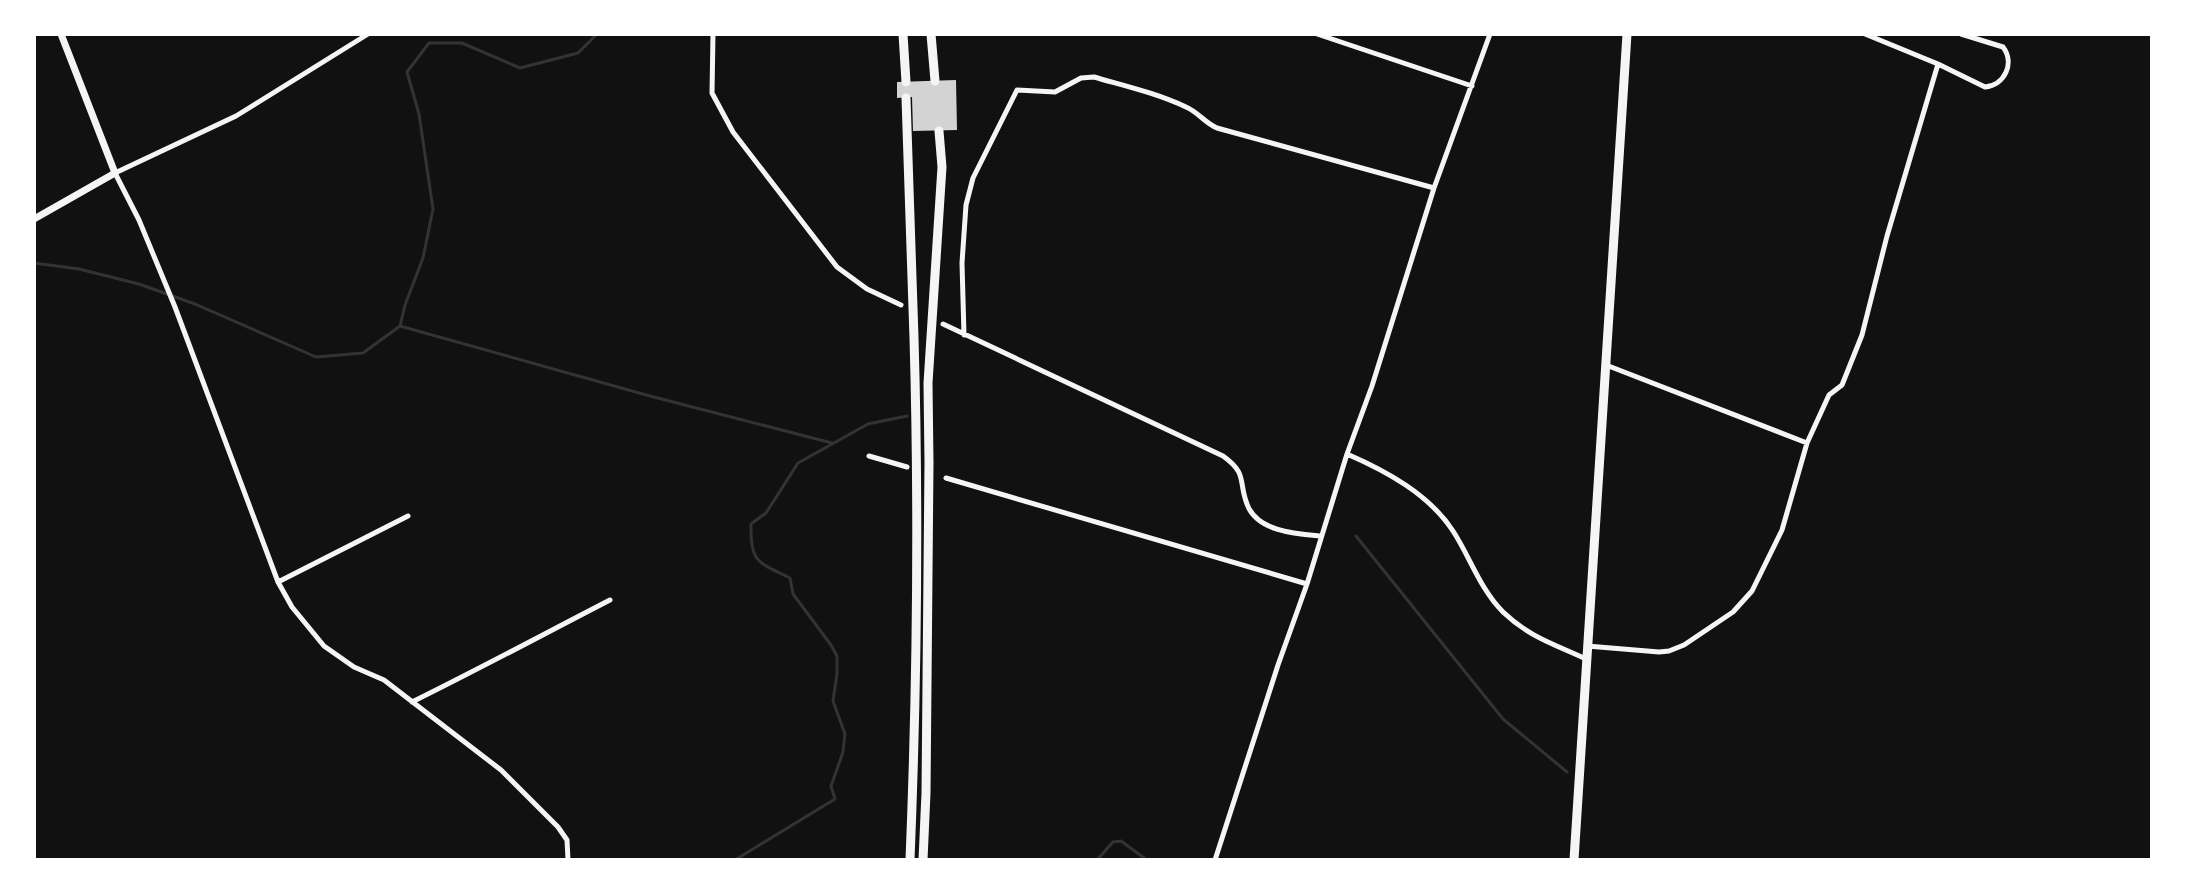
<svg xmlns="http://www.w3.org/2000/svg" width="2186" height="894" font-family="Arial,sans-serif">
  <rect width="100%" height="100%" fill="#111"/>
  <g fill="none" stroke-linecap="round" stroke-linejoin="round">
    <path stroke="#333" stroke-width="3" d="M34,263L79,269L139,284L195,304L316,357L363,353L400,326L405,305L423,258L433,209L419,114L407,72L429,43H462L520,68L578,53L597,34
      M400,326L650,396L832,443
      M1356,536L1503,719L1567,772
      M735,860L835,799L831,786L843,752L845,734L833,701L837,674V656L831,645L793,594L790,578C757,562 750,562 751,524L766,513L798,463L868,424L907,416
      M1097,860L1113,842L1121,841L1147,860"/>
  </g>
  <path fill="#d3d3d3" d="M956,80L957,130L913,131L912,97L897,98V82Z"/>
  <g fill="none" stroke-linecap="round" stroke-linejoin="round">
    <path stroke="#f5f5f5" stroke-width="5" d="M368,34L236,116L115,173L139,220L175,307L278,582L292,607L324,646L354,667L384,680L501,770L558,827L567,840L568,860
      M713,34L712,93L733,132L837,267L867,289L901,305
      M1317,34L1472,86
      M1938,64L1985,87C2005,85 2015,63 2003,47L1961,34
      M943,324L1223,456C1248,474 1238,481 1247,504C1257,532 1297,534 1321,536
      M964,335L962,263L966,205L973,178L1017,90L1055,92L1081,78L1094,77C1125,86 1156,93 1186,107C1198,112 1205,123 1217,128L1434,188
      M1606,365L1807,443
      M1347,454C1386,471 1429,494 1453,531C1470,557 1480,589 1503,612C1529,637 1554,644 1586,659
      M869,456L907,467
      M946,478L1307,584
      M278,582L408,516
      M1587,646L1659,652L1669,651L1684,645L1733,612L1752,591L1782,530L1807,443L1829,395L1842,385L1862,335L1887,236L1938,64L1865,34
      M412,702C479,669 544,634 610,600
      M1215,860L1278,665L1307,584L1347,454L1372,386L1434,188L1490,34"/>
    <path stroke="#f5f5f5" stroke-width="7" d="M34,219L115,173L61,34"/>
    <path stroke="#f5f5f5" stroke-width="9" d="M1574,860L1627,34"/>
    <path stroke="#f5f5f5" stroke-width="9" d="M903,34L906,82
      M931,34L935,81
      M906,98C909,178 912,258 914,338C919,512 917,686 910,860
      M923,860L926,793L929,463L928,383L942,167L939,131"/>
  </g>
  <rect width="2186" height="894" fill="none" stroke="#ffffff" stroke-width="72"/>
</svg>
